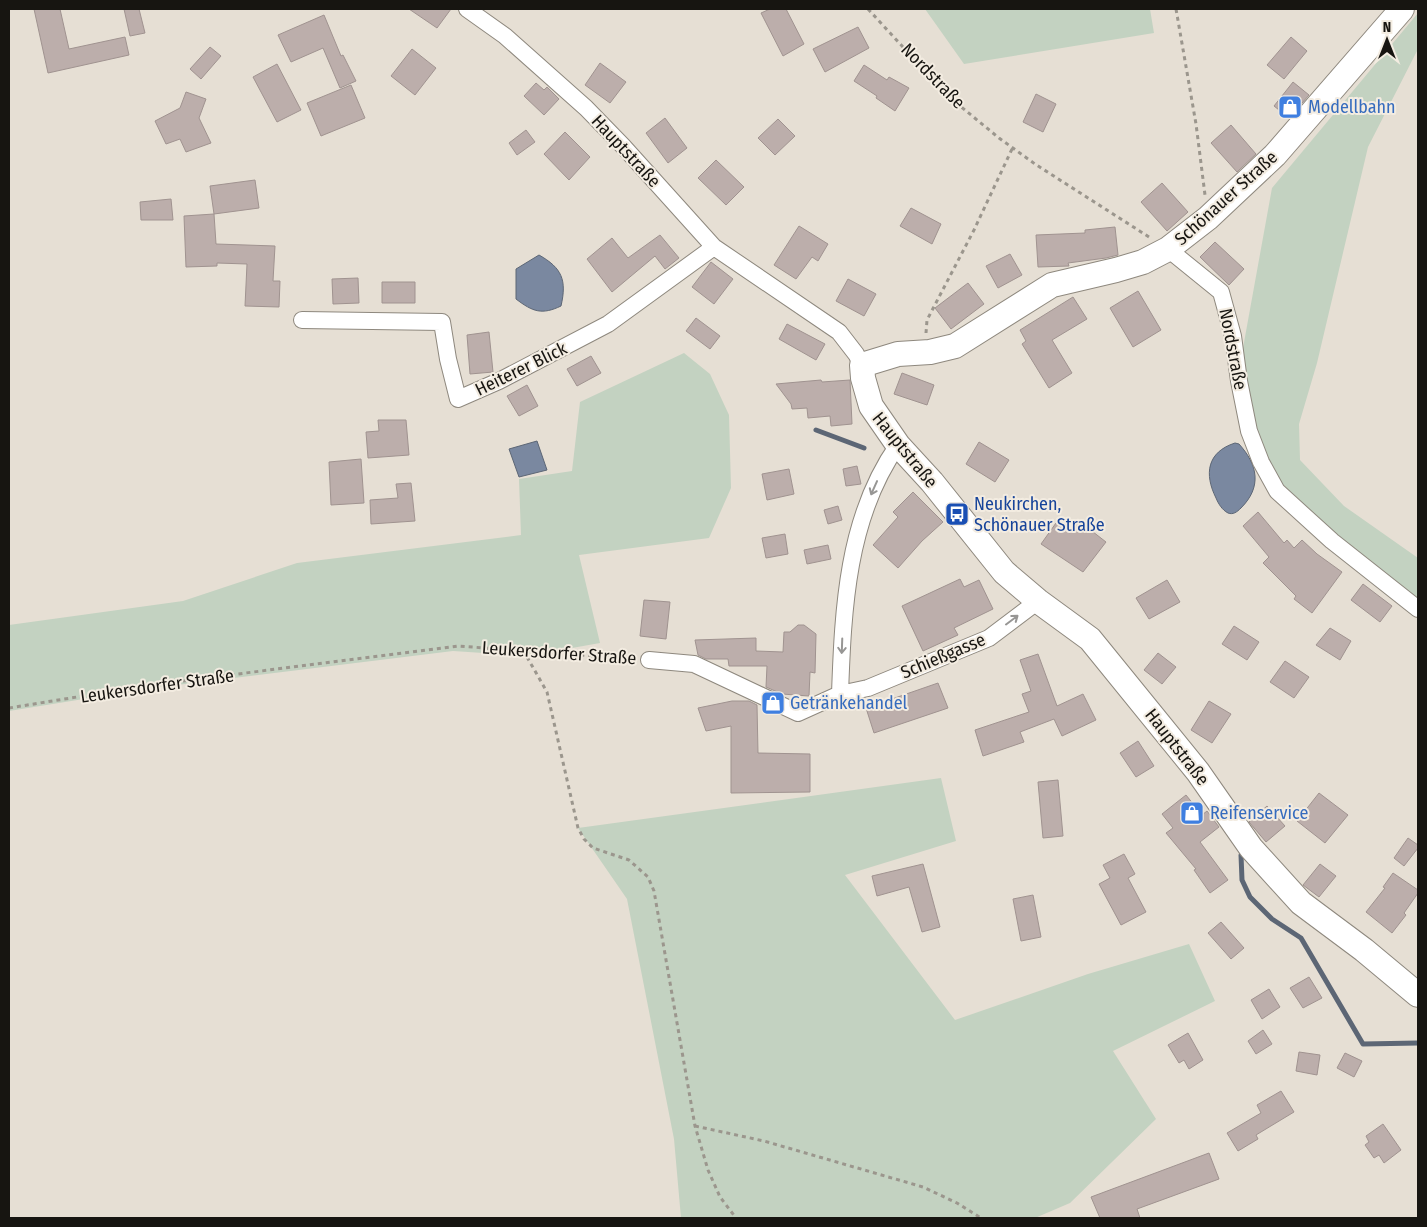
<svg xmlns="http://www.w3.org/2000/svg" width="1427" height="1227" font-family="'Fira Sans Condensed',sans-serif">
  <rect width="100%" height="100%" fill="#e6dfd4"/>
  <path fill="#c3d2c1" d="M925,9H1150L1154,33L964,64Z
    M1418,13V49L1368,147L1317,363L1299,424L1300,460L1344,506L1418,558V605L1335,540L1282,486L1254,431L1241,359L1272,188Z
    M684,353L710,374L729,415L731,488L709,538L579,555L600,643L527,656L453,651L152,688L9,711V625L183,601L297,563L521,535L519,479L572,471L580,402Z
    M941,778L956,841L845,875L955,1020L1088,974L1189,944L1215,1001L1113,1051L1156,1119L1070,1203L1035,1218H681L674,1139L627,899L578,828Z"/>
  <path fill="#7a88a0" stroke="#5c6675" d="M539,255C562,268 567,280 561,306C542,315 533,312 516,299V269Z
    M537,441L547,470L519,477L509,449Z
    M1235,443L1239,444C1258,465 1262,487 1241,508C1237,512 1233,515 1228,513C1222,510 1218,503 1216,498C1204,474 1207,452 1235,443Z"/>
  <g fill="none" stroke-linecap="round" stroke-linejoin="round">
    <path stroke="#5c6675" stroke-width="5" d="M816,430L864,448
      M1241,855L1242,880L1250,897L1272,919L1301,938L1363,1044L1418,1043"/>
  </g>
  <path fill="#bcaeab" stroke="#a09390" d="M34,9H60L69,49L125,37L129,55L48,73Z
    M124,9H139L145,33L130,36Z
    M409,9H451L437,28Z
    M770,9H786L804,44L783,56L761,13Z
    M324,15L341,56L343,55L356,81L340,88L323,48L291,62L278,35Z
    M858,27L869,48L825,72L813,49Z
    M1291,37L1307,51L1284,79L1267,65Z
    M210,47L221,56L201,79L190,69Z
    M412,49L436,68L415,95L391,76Z
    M600,63L626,82L610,103L585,85Z
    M277,64L301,110L277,122L253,77Z
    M864,65L887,80L889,77L909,88L895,111L876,98L877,96L854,81Z
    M1293,82L1309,95L1289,118L1274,106Z
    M536,83L544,90L547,87L559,99L544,115L524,96Z
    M351,85L365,118L321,136L307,103Z
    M186,92L206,99L199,118L211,143L186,152L180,139L166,144L155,121L180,108Z
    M1036,94L1056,104L1043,132L1023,122Z
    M665,118L687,148L668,163L646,133Z
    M778,119L795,136L775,155L758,138Z
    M1231,125L1256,154L1237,172L1211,143Z
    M526,130L535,142L517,155L509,143Z
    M565,132L590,157L569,180L544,154Z
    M716,160L744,187L726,205L698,178Z
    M255,180L259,208L214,214L210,186Z
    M1162,183L1188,212L1167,231L1141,202Z
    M171,199L173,220H141L140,202Z
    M911,208L941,224L932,244L900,226Z
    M214,214L216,244L275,246L273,281H280L279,307L245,306L247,264L217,263V266L186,267L184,216Z
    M799,226L828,244L818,261L812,257L796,279L774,265Z
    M1115,227L1118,255L1106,258L1068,263L1069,266L1038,267L1036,235L1085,233V230Z
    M660,235L679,258L665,269L655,256L612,292L587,259L612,238L628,258Z
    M1215,242L1244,269L1229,285L1200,257Z
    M1010,254L1022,275L998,288L986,266Z
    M711,262L733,279L714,304L692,287Z
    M358,278L359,303L333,304L332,279Z
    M848,279L876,294L864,316L836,301Z
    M382,282H415V303H382Z
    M968,283L984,304L951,329L935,308Z
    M1138,291L1161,330L1133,347L1110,308Z
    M1073,297L1087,319L1052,340L1072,373L1049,388L1022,344L1026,341L1020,330Z
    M696,318L720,336L710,349L686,331Z
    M787,324L825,344L816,360L779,339Z
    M489,332L493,372L470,374L467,335Z
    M591,356L601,373L577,386L567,369Z
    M902,373L934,385L927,405L894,394Z
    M821,380L822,382L850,380L852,424L831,426L830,416L808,418L807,408L792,409L791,404L776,384Z
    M527,385L538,406L519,416L507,396Z
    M378,420H406L409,455L368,458L366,432L379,431Z
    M979,442L1009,460L995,482L966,464Z
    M361,459L364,503L331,505L329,462Z
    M857,466L861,484L846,486L843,469Z
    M789,469L794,494L767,500L762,474Z
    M411,483L415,521L371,524L370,500L398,498L396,484Z
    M913,492L943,522L922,541L898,568L873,545L898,517L893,512Z
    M838,506L842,520L828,524L824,510Z
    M1258,512L1284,543L1287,540L1294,548L1302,540L1317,554L1342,572L1312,613L1294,599L1296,596L1263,563L1269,557L1243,526Z
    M1079,521L1106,542L1083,572L1041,544L1056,523L1070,533Z
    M785,534L788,554L766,558L762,538Z
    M828,545L831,559L807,564L804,550Z
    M960,579L964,587L979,580L993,609L954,628L958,635L923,651L902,606Z
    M1167,580L1180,602L1149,619L1136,598Z
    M1363,584L1392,606L1380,622L1351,600Z
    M644,600L670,602L666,639L640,636Z
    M798,625H804L816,634L815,673L810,672L809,696L782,694L766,687L767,666H729L728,659H706L698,655L695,640L756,638V651L783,652L784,632H790Z
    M1234,626L1259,642L1247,660L1222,644Z
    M1330,628L1351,641L1340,660L1316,645Z
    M1158,653L1176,667L1162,684L1144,670Z
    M1038,654L1057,706L1083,694L1096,720L1062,736L1054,719L1020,732L1024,742L983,756L975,730L1029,712L1022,694L1031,691L1020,660Z
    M1285,661L1309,677L1294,698L1270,682Z
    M938,683L948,708L874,733L866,708Z
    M732,701H749L757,705L758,753L810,754V792L731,793V726L706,731L698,708Z
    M1209,701L1231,714L1212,743L1191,730Z
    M1138,741L1154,766L1136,777L1120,753Z
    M1058,780L1063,836L1043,838L1038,782Z
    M1319,793L1348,815L1325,843L1297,821Z
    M1186,795L1202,815L1207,811L1219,827L1200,842L1228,880L1210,893L1194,870L1196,869L1166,833L1173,828L1162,814Z
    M1267,806L1285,826L1266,842L1249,822Z
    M1408,838L1418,845V848L1404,866L1394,858Z
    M1124,854L1135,874L1128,878L1146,912L1121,925L1099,884L1110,878L1103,865Z
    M923,864L940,927L922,932L909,887L877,896L872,876Z
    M1320,864L1336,876L1319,897L1303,885Z
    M1393,873L1418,890V893L1404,913L1406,915L1392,933L1366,912L1385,888L1383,887Z
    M1033,895L1041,937L1021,941L1013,899Z
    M1221,922L1244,948L1231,959L1208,933Z
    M1309,977L1322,998L1303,1008L1290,988Z
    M1269,989L1280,1007L1262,1019L1251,1000Z
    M1263,1030L1272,1044L1256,1054L1248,1041Z
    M1188,1033L1203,1060L1189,1069L1184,1060L1179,1063L1168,1045Z
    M1299,1052L1320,1055L1317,1075L1296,1071Z
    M1345,1053L1362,1061L1354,1077L1337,1068Z
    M1281,1091L1294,1112L1256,1135L1258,1139L1238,1151L1227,1133L1261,1113L1257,1105Z
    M1383,1124L1401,1150L1384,1163L1379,1155L1374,1158L1365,1145L1369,1142L1366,1136Z
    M1209,1153L1219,1179L1137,1209L1140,1218H1100L1091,1197Z"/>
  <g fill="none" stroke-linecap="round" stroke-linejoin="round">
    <g stroke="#8e887e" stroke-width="18">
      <path id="street" d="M467,9L505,36L586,108L623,146L714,247L839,332L856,354L862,365
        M1168,249L1221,292L1233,336L1239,381L1249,431L1261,462L1277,491L1332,541L1418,609
        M302,320L442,322L448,359L458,399L499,381L608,324L714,247
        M649,660L694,664L798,713L840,694L868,688L989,638L1038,601
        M840,694C843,609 847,517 898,445"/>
    </g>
    <g stroke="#8e887e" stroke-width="26">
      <path id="secondary" d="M1402,9L1275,155L1208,218L1168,249L1143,262L1116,270L1052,285L955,346L930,352L898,354L862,365L863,378L871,406L898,445L932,482L1004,572L1038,601L1090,639L1198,772L1251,848L1301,903L1364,950L1418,995"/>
    </g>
    <path stroke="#9b968d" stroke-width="3" stroke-dasharray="4 4" stroke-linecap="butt" d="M868,9L948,96L999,138L1035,164L1149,237
      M1176,9L1196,124L1205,195
      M926,333L927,320L974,230L1012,149
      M523,650L547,692L578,828L584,839L593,848L629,860L648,877L654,891L695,1126L708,1170L720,1197L736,1218
      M9,708L151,685L458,646L634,659
      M695,1126L764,1141L923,1187L957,1203L981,1218"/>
    <use href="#street" stroke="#fff" stroke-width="16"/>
    <use href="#secondary" stroke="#fff" stroke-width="24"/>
  </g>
  <defs><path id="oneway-shaft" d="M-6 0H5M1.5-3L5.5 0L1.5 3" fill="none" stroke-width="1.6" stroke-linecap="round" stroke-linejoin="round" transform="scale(1.25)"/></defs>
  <g stroke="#979694">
    <use href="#oneway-shaft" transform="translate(874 488) rotate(114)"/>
    <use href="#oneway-shaft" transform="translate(1012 620) rotate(-37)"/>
    <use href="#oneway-shaft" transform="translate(842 646) rotate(92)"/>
  </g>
  <defs>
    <g id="shop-square" transform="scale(1.25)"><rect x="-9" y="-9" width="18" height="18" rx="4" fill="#3f7fe0" stroke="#f3ece1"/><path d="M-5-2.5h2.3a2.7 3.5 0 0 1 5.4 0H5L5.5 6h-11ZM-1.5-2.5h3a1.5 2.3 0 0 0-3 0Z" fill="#fff"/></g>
    <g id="bus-square" transform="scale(1.25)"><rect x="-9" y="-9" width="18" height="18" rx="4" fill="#1a4fb4" stroke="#f3ece1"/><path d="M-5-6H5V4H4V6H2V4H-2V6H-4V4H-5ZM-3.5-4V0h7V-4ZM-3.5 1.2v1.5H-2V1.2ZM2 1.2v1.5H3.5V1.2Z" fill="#fff"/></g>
  </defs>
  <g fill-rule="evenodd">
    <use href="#shop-square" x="1290" y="107"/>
    <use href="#bus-square" x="957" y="514"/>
    <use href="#shop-square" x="773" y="703"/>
    <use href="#shop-square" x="1192" y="813"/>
  </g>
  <g text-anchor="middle" stroke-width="4" stroke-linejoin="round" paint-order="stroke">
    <g font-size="18" fill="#171511" stroke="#f3ece1">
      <text transform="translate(933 76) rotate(46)" y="6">Nordstraße</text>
      <text transform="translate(626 151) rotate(47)" y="6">Hauptstraße</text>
      <text transform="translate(1226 198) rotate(-42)" y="6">Schönauer Straße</text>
      <text transform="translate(1233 349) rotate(79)" y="6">Nordstraße</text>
      <text transform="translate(521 369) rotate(-26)" y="6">Heiterer Blick</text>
      <text transform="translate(905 450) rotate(51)" y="6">Hauptstraße</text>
      <text transform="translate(559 653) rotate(4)" y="6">Leukersdorfer Straße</text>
      <text transform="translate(943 656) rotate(-23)" y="6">Schießgasse</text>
      <text transform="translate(157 686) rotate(-8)" y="6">Leukersdorfer Straße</text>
      <text transform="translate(1177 747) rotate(52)" y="6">Hauptstraße</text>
    </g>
    <g font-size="18" fill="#366cbe" stroke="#f3ece1" text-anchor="start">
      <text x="1308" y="113">Modellbahn</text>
      <text x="790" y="709">Getränkehandel</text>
      <text x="1210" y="819">Reifenservice</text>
    </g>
    <g font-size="18" fill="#164399" stroke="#f3ece1" text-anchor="start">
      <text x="974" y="510">Neukirchen,<tspan x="974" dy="21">Schönauer Straße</tspan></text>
    </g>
  </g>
  <rect width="1427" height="1227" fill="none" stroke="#171511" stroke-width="20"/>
  <g transform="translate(1387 40)" stroke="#f3ece1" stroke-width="4" paint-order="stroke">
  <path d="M0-4L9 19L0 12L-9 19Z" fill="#171511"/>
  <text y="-8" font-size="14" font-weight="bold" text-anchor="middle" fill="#171511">N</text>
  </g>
</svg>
